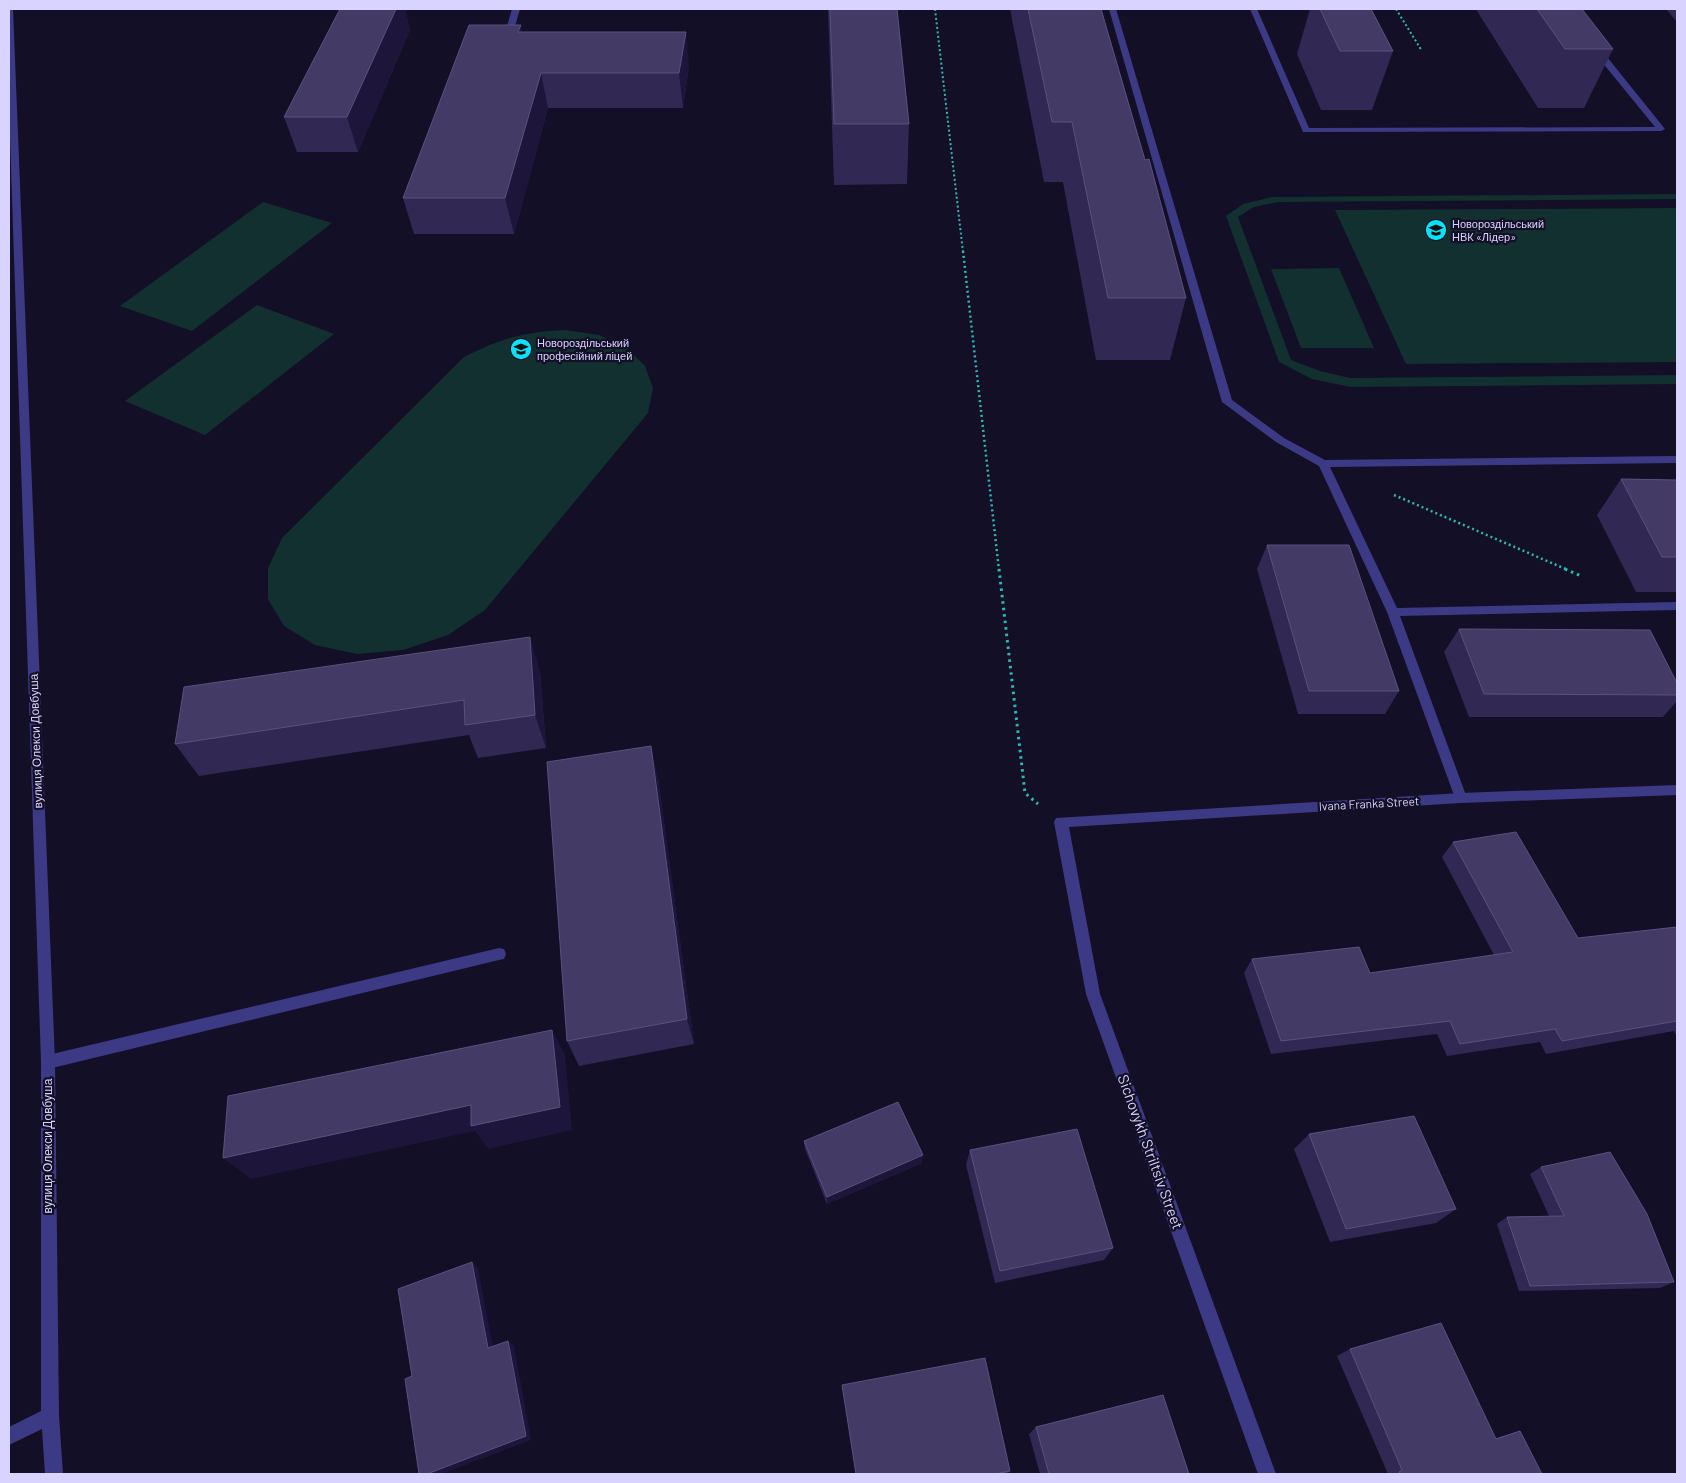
<svg xmlns="http://www.w3.org/2000/svg" width="1686" height="1483" font-family="Barlow,sans-serif">
  <rect width="100%" height="100%" fill="#130f26"/>
  <path fill="#12302f" d="M1677,194V199L1278,202L1254,207L1238,217L1291,360L1320,371L1350,378L1677,375V384L1351,387L1312,379L1279,362L1226,216L1243,204L1272,197Z
    M263,202L332,223L192,331L120,306Z
    M1677,208V362L1406,364L1335,210Z
    M1339,268L1374,348H1301L1271,269Z
    M257,305L334,334L205,435L125,401Z
    M565,330L599,335L627,348L645,366L653,388L648,413L485,610L448,635L403,650L357,654L315,645L284,626L268,599V568L282,538L464,357C501,338 524,332 565,330Z"/>
  <g fill="none" stroke-linecap="round" stroke-linejoin="round">
    <path stroke="#2fb8b0" stroke-width="2" stroke-dasharray="2 2.5" stroke-linecap="butt" d="M935,9L963,252
      M1396,9L1422,51"/>
    <path stroke="#2fb8b0" stroke-width="2.5" stroke-dasharray="2 3" stroke-linecap="butt" d="M963,251L999,570
      M1394,495L1568,570"/>
    <path stroke="#2fb8b0" stroke-width="3" stroke-dasharray="2.5 4" stroke-linecap="butt" d="M999,569L1025,793L1038,804
      M1565,569L1581,576"/>
    <path fill="#3d3a85" fill-rule="evenodd" d="M512,9H520L511,40L507,42L503,40Z
      M1109,9H1116L1232,400L1284,438L1325,460L1677,456V463L1330,467L1397,608L1677,602V610L1400,616L1467,798L1466,802L1461,803L1456,802L1455,798L1387,612L1319,466L1276,442L1222,402Z
      M1250,9H1257L1309,128L1655,127L1593,51V47H1599L1665,129L1661,131L1303,132Z
      M499,948L504,949L506,954L504,959L499,960L48,1069L43,1067L41,1062L43,1057L48,1055Z"/>
    <path fill="#3d3a85" fill-rule="evenodd" d="M9,9H13L55,1062L59,1416L63,1474H45L42,1429L9,1445V1427L41,1411V1062L9,108Z
      M1677,785V795L1461,803L1069,827L1100,994L1276,1474H1258L1086,994L1054,822L1056,818L1461,793Z"/>
  </g>
  <path fill="#312854" d="M340,9H405L410,30L358,152H297L284,117Z
    M828,9H897L909,124L907,184L834,185Z
    M1010,9H1101L1186,298L1170,360H1096L1063,182H1044Z
    M1310,9H1371L1393,51L1372,110H1321L1297,54Z
    M1478,9H1582L1613,49L1584,108H1538L1477,11Z
    M1666,9H1677V22Z
    M522,32L689,66L683,108H548L514,234H414L403,198Z
    M1621,479L1677,480V592H1636L1597,515Z
    M1267,545L1399,691L1385,714H1298L1257,569Z
    M1459,629L1677,683V701L1663,717H1469L1444,652Z
    M540,671L546,748L478,758L469,735L199,776L175,744Z
    M658,778L694,1044L579,1066L567,1041Z
    M1453,842L1578,938L1677,927V1037L1674,1031L1546,1054L1540,1042L1447,1056L1437,1034L1271,1054L1244,973L1252,959L1370,973L1494,955L1442,857Z
    M1309,1134L1456,1209L1436,1223L1330,1242L1294,1149Z
    M804,1141L922,1163L827,1204L805,1149Z
    M970,1150L1113,1248L1104,1260L995,1283L966,1165Z
    M1541,1167L1674,1282L1660,1288L1519,1291L1497,1224L1507,1217L1549,1216L1530,1174Z
    M1350,1349L1496,1438L1520,1431L1542,1474H1388L1337,1356Z
    M842,1385L1010,1471L1007,1474H856Z
    M1036,1427L1189,1474H1040L1029,1434Z"/>
  <path fill="#1d163a" d="M396,9H405L410,30L358,152L347,117Z
    M521,25L527,59L518,32Z
    M686,32L689,66L683,108L679,73Z
    M541,73L548,108L514,234L505,198Z
    M530,637L540,671L546,748L535,715Z
    M651,746L658,778L694,1044L687,1019Z
    M552,1030L565,1055L572,1130L488,1149L475,1131L251,1179L223,1158Z
    M923,1155L922,1163L827,1204V1197Z
    M472,1262L478,1268L494,1353L488,1348Z
    M508,1341L514,1346L531,1440L442,1474H427Z"/>
  <path fill="#433a66" stroke="#5a527e" d="M340,9H396L347,117H284Z
    M830,9H897L909,124H834Z
    M1028,9H1101L1145,160L1149,159L1186,298H1108L1072,122H1052Z
    M1320,9H1371L1393,51H1340Z
    M1537,9H1582L1613,49H1565Z
    M469,25H521L518,32H686L679,73H541L505,198H403Z
    M1621,479L1677,480V557H1662Z
    M1267,545H1349L1399,691H1309Z
    M1459,629L1650,630L1677,683V695L1484,694Z
    M530,637L535,715L465,725L464,700L175,744L184,687Z
    M651,746L687,1019L567,1041L547,762Z
    M1516,832L1578,938L1677,927V1021L1562,1041L1555,1029L1460,1044L1450,1021L1281,1041L1252,959L1359,947L1370,973L1513,952L1453,842Z
    M552,1030L560,1107L471,1126V1105L223,1158L228,1096Z
    M898,1102L923,1155L827,1197L804,1141Z
    M1414,1116L1456,1209L1346,1229L1309,1134Z
    M1077,1129L1113,1248L1000,1271L970,1150Z
    M1610,1152L1647,1214L1674,1282L1530,1286L1507,1217L1564,1216L1541,1167Z
    M472,1262L488,1348L508,1341L526,1436L427,1474H419L405,1379L412,1376L398,1289Z
    M1441,1323L1496,1439L1520,1431L1542,1474H1400L1399,1472L1402,1470L1350,1349Z
    M985,1358L1010,1471L995,1474H856L842,1385Z
    M1163,1395L1189,1474H1049L1036,1427Z"/>
  <defs>
    <g id="school-disc" transform="scale(1.125)"><circle r="9.5" fill="#00e5ff" stroke="#130f26"/><path d="M0-5L7-2L0 1L-7-2ZM-4 1L0 2.5L4 1V4Q0 6-4 4Z" fill="#111"/></g>
    <g id="university-disc" transform="scale(1.125)"><circle r="9.5" fill="#00e5ff" stroke="#130f26"/><path d="M0-5L7-2L0 1L-7-2ZM-4 1L0 2.5L4 1V4Q0 6-4 4Z" fill="#111"/></g>
  </defs>
  <g fill-rule="evenodd">
    <use href="#school-disc" x="1436" y="230"/>
    <use href="#university-disc" x="521" y="349"/>
  </g>
  <g text-anchor="middle" stroke-width="4.5" stroke-linejoin="round" paint-order="stroke">
    <g font-size="11" fill="#d9d4ff" stroke="#130f26" text-anchor="start">
      <text x="1452" y="228">Новороздільський<tspan x="1452" dy="13">НВК «Лідер»</tspan></text>
      <text x="537" y="347">Новороздільський<tspan x="537" dy="13">професійний ліцей</tspan></text>
    </g>
    <g font-size="12" fill="#d9d4ff" stroke="#130f26">
      <text transform="translate(36 741) rotate(-92)" y="4">вулиця Олекси Довбуша</text>
      <text transform="translate(1369 804) rotate(-3)" y="4">Ivana Franka Street</text>
      <text transform="translate(48 1146) rotate(-90)" y="4">вулиця Олекси Довбуша</text>
    </g>
    <g font-size="15" fill="#d9d4ff" stroke="#130f26">
      <text transform="translate(1150 1152) rotate(70)" y="5">Sichovykh Striltsiv Street</text>
    </g>
  </g>
  <rect width="1686" height="1483" fill="none" stroke="#d9d4ff" stroke-width="20"/>
</svg>
